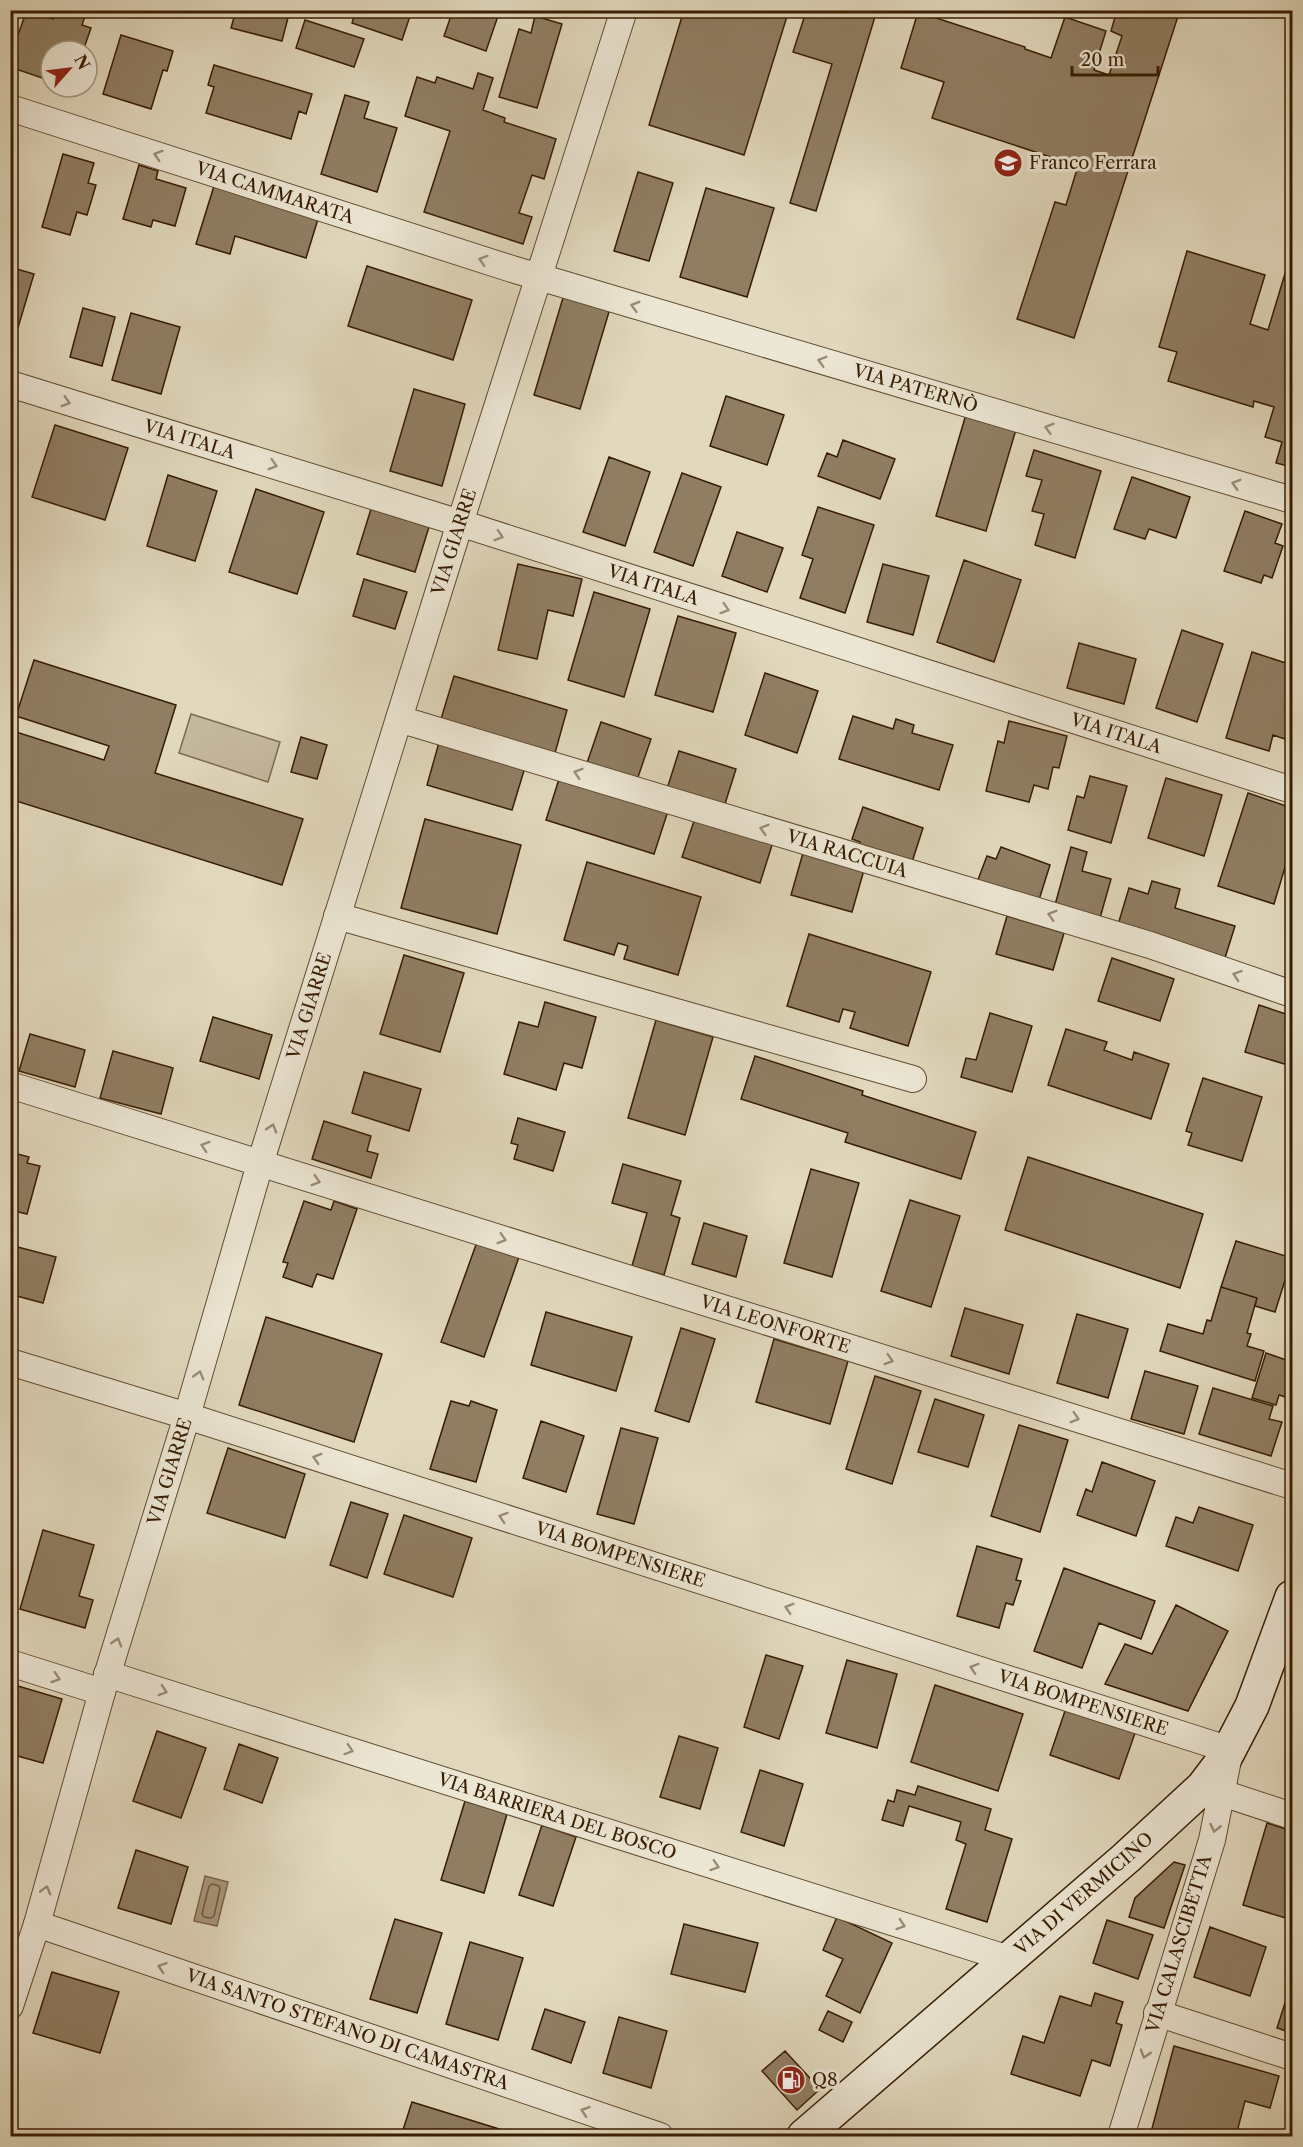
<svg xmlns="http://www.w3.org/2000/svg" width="1303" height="2147" font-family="'Libre Caslon Text',serif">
  <rect width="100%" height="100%" fill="#e1d8bd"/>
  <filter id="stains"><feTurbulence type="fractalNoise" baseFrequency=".00333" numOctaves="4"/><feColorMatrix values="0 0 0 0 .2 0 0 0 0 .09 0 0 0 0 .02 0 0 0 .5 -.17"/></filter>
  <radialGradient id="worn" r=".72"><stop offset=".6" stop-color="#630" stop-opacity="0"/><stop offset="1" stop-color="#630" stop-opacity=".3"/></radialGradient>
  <path fill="#c4b89d" stroke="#7e6a4f" stroke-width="1.5" d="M191,714L280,742L268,782L179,753Z"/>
  <path fill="#a8987d" stroke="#7b674b" stroke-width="1.5" d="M205,1876L228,1882L217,1926L194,1921Z"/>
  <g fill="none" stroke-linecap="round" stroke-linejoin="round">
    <path stroke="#705a3f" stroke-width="1.5" d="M212,1884L219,1886L220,1889L214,1916L211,1918L204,1917L202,1914L209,1886Z"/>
  </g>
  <path fill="#907e63" stroke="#381d01" stroke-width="1.5" d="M27,10L53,19L56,10H87L82,25L91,28L83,51H51V81L10,67V57Z
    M236,10H290L282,41L231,28Z
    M356,10H412L402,40L352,23Z
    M453,10H500L486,51L444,36Z
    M684,10H877L816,211L790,203L832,64L793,52L804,18L788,13L744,155L649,125Z
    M1117,10H1180L1074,338L1017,319L1055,202L1066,205L1078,166L932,118L944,82L901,68L918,12L1025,47V49L1051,58L1065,17L1106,31L1094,70L1109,75L1122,36L1111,31Z
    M535,16L562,24L537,108L499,97L519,29L531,33Z
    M305,20L364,39L354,67L296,48Z
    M121,35L173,51L167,71L163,70L151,109L103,94Z
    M214,65L312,94L306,114L299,111L291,139L206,113L214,87L208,85Z
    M478,73L493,78L483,110L505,118L504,122L556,139L544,179L532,175L519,213L532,217L523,244L424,212L450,131L405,116L417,77L435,83L437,77L473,89Z
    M345,95L369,102L364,118L397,128L377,192L321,174Z
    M63,154L94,163L88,183L96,185L87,215L77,212L70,235L42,227Z
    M139,165L158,171L156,179L186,188L175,226L153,220L151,227L123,219Z
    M638,172L673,183L649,261L614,251Z
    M214,186L318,219L306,258L235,236L230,254L196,244Z
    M706,188L774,208L747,297L680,277Z
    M1187,251L1265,275L1250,324L1268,330L1290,257L1292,258V467L1276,463L1282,442L1265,437L1274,407L1254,401L1253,407L1168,381L1177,352L1159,347Z
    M367,266L472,300L453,360L348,326Z
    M10,267L34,274L11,351H10Z
    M565,291L611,305L580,409L534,395Z
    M83,308L115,317L102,366L70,357Z
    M131,313L180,327L161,394L112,380Z
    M414,389L465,404L442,486L390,471Z
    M726,396L784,415L767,465L710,446Z
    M967,411L1017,426L986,531L936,516Z
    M55,425L128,448L105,520L32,497Z
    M843,440L895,459L880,499L818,476L827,453L837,457Z
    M1034,450L1101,471L1075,558L1035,545L1044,514L1032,511L1042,480L1026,476Z
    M609,457L650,472L625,546L583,532Z
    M682,473L721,487L693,566L654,552Z
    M168,475L217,491L195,561L147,546Z
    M1132,477L1190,497L1176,538L1149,529L1145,539L1114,529Z
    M256,489L324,512L297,594L229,572Z
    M818,507L874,525L845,613L800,598L813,559L802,555Z
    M371,509L429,527L415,572L357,554Z
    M1245,511L1282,524L1275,543L1283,546L1272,578L1264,575L1261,583L1224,571Z
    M737,532L783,548L767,592L722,576Z
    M964,560L1021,580L994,662L937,642Z
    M518,564L582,579L573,616L548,610L537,659L498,650Z
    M883,564L929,576L913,635L867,622Z
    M364,579L407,592L395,629L353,616Z
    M594,592L650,609L624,697L568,680Z
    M678,616L736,633L713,712L655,695Z
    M1182,630L1223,644L1197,722L1156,708Z
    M1079,643L1136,659L1124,704L1067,688Z
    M1252,652L1292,665V679L1285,705L1292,707V714L1285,739L1273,735L1269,751L1226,738Z
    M34,660L176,705L155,773L303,819L282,885L10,799V730L104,760L109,746L16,716Z
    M765,673L818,691L797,753L745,735Z
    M454,676L567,710L555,753L441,719Z
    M853,716L893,729L896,719L914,725L912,733L953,745L939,790L839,759Z
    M1009,721L1067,736L1059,768L1053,767L1048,789L1034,785L1029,802L986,791L998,741L1004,743Z
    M601,722L651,739L637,780L587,763Z
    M301,737L327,745L317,779L291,772Z
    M440,739L526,764L512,810L427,785Z
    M679,751L736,769L724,807L667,789Z
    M560,776L668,811L654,854L546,820Z
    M1090,776L1127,786L1111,843L1068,830L1077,796L1084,798Z
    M1166,778L1222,795L1204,856L1148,838Z
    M1248,793L1292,808V844L1274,904L1218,886Z
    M863,807L923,828L912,862L858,850L860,842L852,839Z
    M696,815L773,842L760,883L682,857Z
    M425,819L521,845L497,934L401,908Z
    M1001,847L1050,865L1038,903L976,885L987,856L996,859Z
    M1071,847L1087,852L1082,871L1111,879L1100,918L1055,905Z
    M803,853L864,870L852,912L791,895Z
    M587,862L701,897L678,975L624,959L628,946L618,943L614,955L564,940Z
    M1152,881L1180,889L1175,908L1235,926L1224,961L1117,928L1129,888L1148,894Z
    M1007,916L1064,933L1053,970L996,954Z
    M809,934L931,972L908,1046L850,1028L855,1012L843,1009L839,1022L787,1006Z
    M404,955L464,973L440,1052L380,1034Z
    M1112,958L1174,979L1160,1021L1098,1001Z
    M545,1002L596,1017L582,1068L564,1063L556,1090L504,1074L519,1022L538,1027Z
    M1259,1005L1292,1016L1291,1066L1245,1052Z
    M990,1013L1032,1026L1012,1092L961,1077L966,1058L976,1060Z
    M213,1017L272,1035L259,1079L200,1061Z
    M656,1020L713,1037L685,1135L628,1118Z
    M1066,1029L1107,1042L1104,1050L1132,1060L1134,1052L1169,1064L1151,1119L1048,1085Z
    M30,1034L85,1050L75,1087L19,1071Z
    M113,1051L173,1068L161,1114L100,1098Z
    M755,1056L863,1091L862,1095L976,1132L961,1179L845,1142L848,1133L741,1099Z
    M364,1072L421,1089L409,1131L352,1113Z
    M1203,1078L1262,1097L1242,1161L1188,1145L1192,1133L1186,1131Z
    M518,1118L565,1132L553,1171L514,1159L518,1145L511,1143Z
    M324,1121L371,1136L367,1151L378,1154L371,1178L312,1159Z
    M10,1152L29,1157L27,1163L40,1166L27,1214L10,1210Z
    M1028,1157L1203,1214L1180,1288L1005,1230Z
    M623,1164L681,1181L671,1215L680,1218L664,1275L632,1266L647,1213L612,1203Z
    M811,1169L859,1183L832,1277L784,1263Z
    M910,1200L960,1216L931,1307L881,1291Z
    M304,1201L331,1210L334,1201L357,1209L333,1279L317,1274L312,1287L283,1277L288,1263L283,1262Z
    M704,1223L747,1236L736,1277L692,1264Z
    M1236,1241L1292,1258L1275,1312L1255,1306L1257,1298L1221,1287Z
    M477,1242L519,1257L484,1357L441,1342Z
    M10,1245L56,1257L43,1303L13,1295L10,1304Z
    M1221,1287L1257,1298L1247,1333L1251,1334L1247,1346L1264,1351L1255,1381L1160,1351L1168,1324L1203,1334L1207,1320L1211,1321Z
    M965,1308L1023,1325L1009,1374L951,1356Z
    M546,1312L632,1337L616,1391L531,1365Z
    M1077,1314L1128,1329L1108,1398L1057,1383Z
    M266,1317L382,1354L354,1442L239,1405Z
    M681,1328L715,1339L689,1422L655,1411Z
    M774,1339L848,1361L830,1424L756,1402Z
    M1266,1353L1292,1362V1399L1279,1395L1276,1405L1252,1398Z
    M1145,1371L1198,1386L1184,1434L1131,1419Z
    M875,1376L921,1391L892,1484L846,1469Z
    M1213,1388L1273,1406L1269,1419L1282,1422L1271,1456L1199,1434Z
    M935,1399L984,1415L968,1467L918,1452Z
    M451,1401L469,1406L471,1401L497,1410L476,1482L430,1469Z
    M541,1421L584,1436L566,1492L523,1478Z
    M1019,1425L1068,1440L1040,1532L991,1516Z
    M621,1428L658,1438L634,1524L597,1514Z
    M228,1448L305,1474L285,1538L207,1513Z
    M1102,1462L1155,1481L1136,1536L1077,1515L1086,1489L1092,1492Z
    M351,1502L388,1514L367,1578L330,1565Z
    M1199,1507L1253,1525L1238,1571L1166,1546L1176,1517L1193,1523Z
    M404,1515L472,1538L453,1597L384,1574Z
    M43,1530L94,1545L79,1596L93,1600L85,1628L20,1609Z
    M977,1546L1022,1559L1016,1580L1021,1581L1013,1605L1006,1603L999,1628L957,1616Z
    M1064,1568L1155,1601L1141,1639L1099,1623L1082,1668L1034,1651Z
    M1176,1605L1228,1631L1188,1711L1105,1684L1125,1644L1152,1654Z
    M766,1655L803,1666L779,1739L744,1727Z
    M847,1660L897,1674L877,1748L826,1733Z
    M11,1684L62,1699L43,1763L10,1754Z
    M935,1685L1023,1714L998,1791L911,1762Z
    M1066,1708L1135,1733L1119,1779L1050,1755Z
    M157,1731L206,1748L181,1818L133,1801Z
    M679,1736L718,1748L700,1809L660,1797Z
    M239,1744L278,1758L262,1803L224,1789Z
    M760,1770L803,1784L784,1846L741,1832Z
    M918,1786L991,1809L985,1830L1012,1839L987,1922L946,1909L966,1844L956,1840L961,1822L909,1806L903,1826L882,1820L888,1800L894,1802L897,1790L915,1795Z
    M465,1801L507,1814L484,1893L441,1880Z
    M1267,1823L1292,1831V1920L1243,1905Z
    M542,1825L576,1837L553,1906L519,1895Z
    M136,1850L188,1867L171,1924L118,1908Z
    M1174,1862L1185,1865L1164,1928L1129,1917L1135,1898Z
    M837,1917L892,1943L860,2013L826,1996L843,1959L823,1950Z
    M395,1919L442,1933L417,2013L370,1999Z
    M1107,1920L1153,1935L1138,1979L1093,1963Z
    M684,1924L758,1943L745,1992L671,1974Z
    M1210,1927L1266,1947L1250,1996L1194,1977Z
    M470,1942L523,1958L498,2040L446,2024Z
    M52,1972L119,1992L100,2053L33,2033Z
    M1292,1981V2033L1277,2028Z
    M1095,1993L1123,2002L1116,2023L1122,2025L1110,2066L1092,2060L1080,2096L1011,2074L1023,2036L1044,2043L1060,1996L1091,2006Z
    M545,2009L585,2022L571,2063L532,2049Z
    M828,2011L852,2022L843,2042L819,2030Z
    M619,2017L667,2031L651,2088L603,2073Z
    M1174,2046L1279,2076L1270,2108L1245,2101L1236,2136H1150Z
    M785,2051L820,2089L797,2110L762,2071Z
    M412,2102L512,2133L511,2136H401Z"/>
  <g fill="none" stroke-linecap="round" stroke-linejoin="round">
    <g stroke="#624c30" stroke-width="28">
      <g id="minor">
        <path id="s1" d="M10,108L512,269L1292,500"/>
        <path id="s2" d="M10,384L460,523L1292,790"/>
        <path id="s3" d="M399,719L1150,945L1292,994"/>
        <path d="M337,916L913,1079"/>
        <path id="s4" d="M10,1085L1292,1486"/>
        <path id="s5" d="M10,1362L187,1416L1230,1750L1212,1840L1121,2136"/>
        <path d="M10,1663L102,1692"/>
        <path id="s6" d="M107,1674L1009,1959"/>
        <path d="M1207,1788L1292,1816"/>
        <path id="s7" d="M37,1924L660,2136"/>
        <path id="s8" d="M10,2006L37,1924L102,1692L187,1416L260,1164L460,523L624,10"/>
        <path d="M1157,2013L1292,2057"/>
      </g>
    </g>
    <g stroke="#381d01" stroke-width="36">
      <g id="secondary">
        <path id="s9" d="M804,2136L1126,1858L1203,1787L1225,1758L1252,1706L1292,1597"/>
      </g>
    </g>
    <use href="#minor" stroke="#ece6d4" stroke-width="26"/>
    <use href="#secondary" stroke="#ece6d4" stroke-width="33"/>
  </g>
  <defs><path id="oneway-chevron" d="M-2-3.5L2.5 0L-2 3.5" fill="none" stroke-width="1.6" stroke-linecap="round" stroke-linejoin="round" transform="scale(1.5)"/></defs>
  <g stroke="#9b8c75">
    <use href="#oneway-chevron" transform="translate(158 155) rotate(-162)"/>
    <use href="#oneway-chevron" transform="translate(483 260) rotate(-162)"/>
    <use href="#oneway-chevron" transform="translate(635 306) rotate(-164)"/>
    <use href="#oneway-chevron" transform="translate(822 361) rotate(-164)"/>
    <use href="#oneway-chevron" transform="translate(66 402) rotate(17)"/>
    <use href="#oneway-chevron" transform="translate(1049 428) rotate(-164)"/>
    <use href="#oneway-chevron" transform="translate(273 465) rotate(17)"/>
    <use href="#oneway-chevron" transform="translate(1236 484) rotate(-164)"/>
    <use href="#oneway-chevron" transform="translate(499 536) rotate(18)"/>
    <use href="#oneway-chevron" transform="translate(725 609) rotate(18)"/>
    <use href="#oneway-chevron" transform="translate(578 773) rotate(-163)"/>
    <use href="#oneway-chevron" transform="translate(764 829) rotate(-163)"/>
    <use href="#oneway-chevron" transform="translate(1052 915) rotate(-163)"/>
    <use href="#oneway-chevron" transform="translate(1237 975) rotate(-161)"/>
    <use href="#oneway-chevron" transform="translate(272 1128) rotate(-73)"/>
    <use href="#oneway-chevron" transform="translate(205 1146) rotate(-162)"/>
    <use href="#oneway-chevron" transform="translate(316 1181) rotate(17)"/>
    <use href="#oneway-chevron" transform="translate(502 1239) rotate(17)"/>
    <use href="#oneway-chevron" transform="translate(889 1360) rotate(17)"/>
    <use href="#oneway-chevron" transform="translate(199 1375) rotate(-74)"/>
    <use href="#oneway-chevron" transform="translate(1075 1418) rotate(17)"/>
    <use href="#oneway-chevron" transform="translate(317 1458) rotate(-162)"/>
    <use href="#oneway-chevron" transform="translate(503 1517) rotate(-162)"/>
    <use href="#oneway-chevron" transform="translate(789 1608) rotate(-162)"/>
    <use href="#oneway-chevron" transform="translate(117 1642) rotate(-73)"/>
    <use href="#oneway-chevron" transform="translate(974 1668) rotate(-162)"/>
    <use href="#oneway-chevron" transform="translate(56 1678) rotate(18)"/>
    <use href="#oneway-chevron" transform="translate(163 1691) rotate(18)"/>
    <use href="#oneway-chevron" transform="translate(349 1750) rotate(18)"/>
    <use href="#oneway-chevron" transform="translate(1215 1828) rotate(103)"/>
    <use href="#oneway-chevron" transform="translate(715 1866) rotate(18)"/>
    <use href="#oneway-chevron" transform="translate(46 1890) rotate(-74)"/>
    <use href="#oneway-chevron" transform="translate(901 1925) rotate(18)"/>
    <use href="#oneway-chevron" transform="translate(162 1967) rotate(-161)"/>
    <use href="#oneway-chevron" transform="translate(1145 2054) rotate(107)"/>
    <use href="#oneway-chevron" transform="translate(585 2111) rotate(-161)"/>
  </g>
  <defs>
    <g id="school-disc" transform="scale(1.5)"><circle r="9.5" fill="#8f2418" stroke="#ece6d4"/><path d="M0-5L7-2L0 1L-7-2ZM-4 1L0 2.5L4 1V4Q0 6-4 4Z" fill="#fff"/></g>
    <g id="fuel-disc" transform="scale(1.5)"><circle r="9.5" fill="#8f2418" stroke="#ece6d4"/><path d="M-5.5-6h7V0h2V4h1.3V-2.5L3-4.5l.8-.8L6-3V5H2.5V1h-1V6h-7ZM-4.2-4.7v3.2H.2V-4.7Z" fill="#fff"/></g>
  </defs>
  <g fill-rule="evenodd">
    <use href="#school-disc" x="1008" y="163"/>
    <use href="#fuel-disc" x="791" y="2080"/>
  </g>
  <g text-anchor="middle" stroke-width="6" stroke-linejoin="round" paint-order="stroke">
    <g font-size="18" fill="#381d01" stroke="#ece6d4" text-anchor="start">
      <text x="1029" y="169">Franco Ferrara</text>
      <text x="812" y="2086">Q8</text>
    </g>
    <g font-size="18" fill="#381d01" stroke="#ece6d4">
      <text dy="6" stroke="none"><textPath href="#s1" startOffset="278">VIA CAMMARATA</textPath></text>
      <text dy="6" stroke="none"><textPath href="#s1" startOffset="948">VIA PATERNÒ</textPath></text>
      <text dy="6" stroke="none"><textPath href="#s2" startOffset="188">VIA ITALA</textPath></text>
      <text dy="6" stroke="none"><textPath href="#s8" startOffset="1530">VIA GIARRE</textPath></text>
      <text dy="6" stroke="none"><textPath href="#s2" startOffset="674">VIA ITALA</textPath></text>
      <text dy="6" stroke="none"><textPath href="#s2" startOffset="1160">VIA ITALA</textPath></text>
      <text dy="6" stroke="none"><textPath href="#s3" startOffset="468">VIA RACCUIA</textPath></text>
      <text dy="6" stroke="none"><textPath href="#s8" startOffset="1044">VIA GIARRE</textPath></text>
      <text dy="6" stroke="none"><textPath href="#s4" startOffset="802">VIA LEONFORTE</textPath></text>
      <text dy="6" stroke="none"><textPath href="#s8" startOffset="558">VIA GIARRE</textPath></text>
      <text dy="6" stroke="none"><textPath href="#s5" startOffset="640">VIA BOMPENSIERE</textPath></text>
      <text dy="6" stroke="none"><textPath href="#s5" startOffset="1126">VIA BOMPENSIERE</textPath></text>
      <text dy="6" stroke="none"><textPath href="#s6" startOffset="472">VIA BARRIERA DEL BOSCO</textPath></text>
      <text dy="6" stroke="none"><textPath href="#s9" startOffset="370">VIA DI VERMICINO</textPath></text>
      <text transform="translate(1179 1944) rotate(-73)" y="6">VIA CALASCIBETTA</text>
      <text dy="6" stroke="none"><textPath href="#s7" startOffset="328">VIA SANTO STEFANO DI CAMASTRA</textPath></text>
    </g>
  </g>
  <rect width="1303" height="2147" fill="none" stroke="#e1d8bd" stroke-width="36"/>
  <rect x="12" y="12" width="1279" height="2123" fill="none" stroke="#381d01" stroke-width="3"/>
  <rect x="18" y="18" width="1267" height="2111" fill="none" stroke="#381d01" stroke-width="1.5"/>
  <g transform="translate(69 69) rotate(62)"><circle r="28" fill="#ece6d4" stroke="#a49680" stroke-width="1.5"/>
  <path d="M0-4.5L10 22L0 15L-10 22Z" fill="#8f2418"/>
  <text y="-9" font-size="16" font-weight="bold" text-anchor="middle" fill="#381d01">N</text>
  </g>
  <path d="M1072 66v9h86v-9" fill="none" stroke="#381d01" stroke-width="3"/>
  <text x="1081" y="66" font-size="18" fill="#381d01" stroke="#ece6d4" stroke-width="4.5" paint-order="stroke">20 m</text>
  <rect width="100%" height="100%" filter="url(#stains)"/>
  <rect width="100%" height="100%" fill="url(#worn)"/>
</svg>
